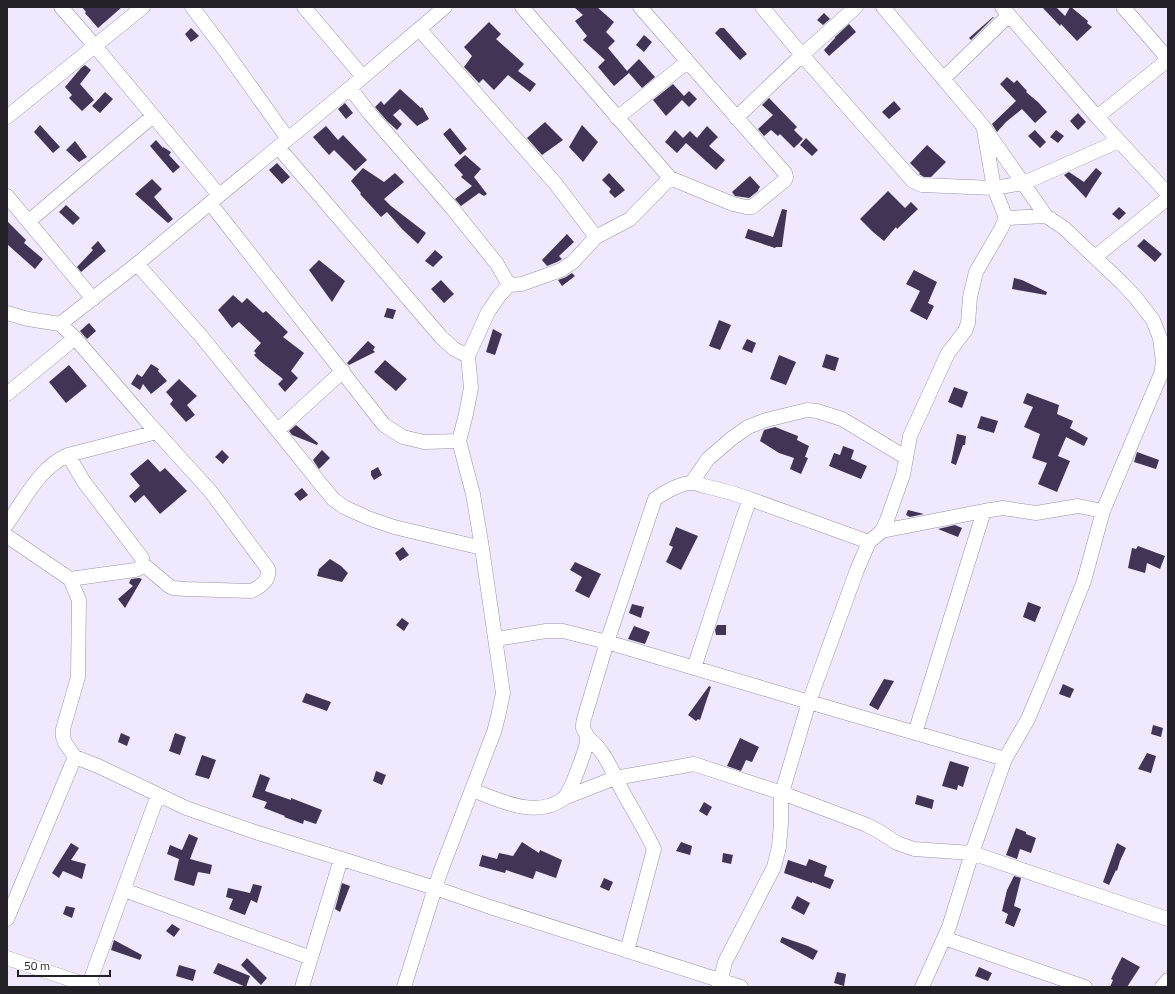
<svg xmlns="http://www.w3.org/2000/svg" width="1175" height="994" font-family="'Titillium Web',sans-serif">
  <rect width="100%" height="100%" fill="#f0e9fd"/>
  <path fill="#413455" d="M82,7H122L98,28L85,13L86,12Z
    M574,7H597L614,22L606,32L615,41L608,48L627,71L639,59L655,77L642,88L629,73L614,86L598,67L605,60L583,40L587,36L575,21L583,15Z
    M1042,7H1056L1065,16L1070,7H1071L1088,21L1087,23L1092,27L1077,41L1061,24L1060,26Z
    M824,13L830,19L823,25L817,20Z
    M993,17H994L971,40L969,38Z
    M489,22L501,34L496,39L524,64L518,71L536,84L530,92L508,75L494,90L483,79L479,83L464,67L472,56L464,47Z
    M849,24L856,32L829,56L824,50L835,38V37Z
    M191,28L199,36L191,42L185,34Z
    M720,28H724L747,54L740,60L715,33Z
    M644,35L652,42L644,52L636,45Z
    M85,65L91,70L80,84L94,100L82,111L69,98L72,95L65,87L81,68Z
    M1007,77L1014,83L1017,80L1027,91L1026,92L1038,102L1047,112L1035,123L1022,109L1006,122L997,132L992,124L1016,101L1000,84Z
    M673,84L684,96L689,91L697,99L689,107L682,100L666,116L653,100Z
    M400,89L421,108L422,107L429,119L417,126L400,109L393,115L402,124L397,130L387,121L375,107L381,101L384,105Z
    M105,92L113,99L100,113L92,106Z
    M769,98L797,127L794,130L803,139L794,148L780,134L778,136L771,130L764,136L758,129L773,115L762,105Z
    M894,101L901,109L889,119L882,112Z
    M345,103L353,113L346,119L338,109Z
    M1078,113L1086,122L1078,130L1070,121Z
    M545,122L563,140L542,155L527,138Z
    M40,125L60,147L53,153L34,132Z
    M582,125L598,142L583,162L569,147Z
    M326,126L338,140L343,135L367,160L355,171L334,150L329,155L313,137Z
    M707,126L718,137L709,146L725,160L716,170L686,143L677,153L665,142L675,130L683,138L690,131L697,138Z
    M450,128L467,149L460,155L443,134Z
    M1035,130L1046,142L1040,148L1028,136Z
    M1056,130L1064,136L1058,143L1050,137Z
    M806,138L818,150L812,156L800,145Z
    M156,140L163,148V147L171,152L169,155L180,167L173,173L150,146Z
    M75,141L87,157L79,162L66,150Z
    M927,145L946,162L931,177H924L919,174L920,173L910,163Z
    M465,155L481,169L474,177L487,194L484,196L479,193L461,206L455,199L472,186L461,177L463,175L454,165Z
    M277,163L290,177L282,184L269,170Z
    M363,168L384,182L395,173L404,182L384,199L391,206L426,233L418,244L402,229L387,212L381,217L360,194L361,193L351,181Z
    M1096,168L1102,173L1092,188L1086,198L1064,175L1069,172L1084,182Z
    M609,173L625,190L615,198L609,192L611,189L602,180Z
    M750,176L760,187L758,190V191L749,198L735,196L732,192Z
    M152,179L162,189L154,197L173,219L168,223L135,194Z
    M888,191L905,208L911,202L918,209L897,229L896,227L884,241L873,232L860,219Z
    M66,205L80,218L73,225L59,212Z
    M1119,207L1126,213L1119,220L1112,214Z
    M782,209L787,210L782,247H776L775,248L745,238L748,229L773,237Z
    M7,221L26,240L24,243L43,259L35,269L7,244Z
    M567,234L574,242L559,256L562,259L557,262L547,266L542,260Z
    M1144,239L1162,254L1155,262L1137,246Z
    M98,241L106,251L81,272L77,267L93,250L91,248Z
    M435,250L443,257L433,267L425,261Z
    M319,260L345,281L332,302L309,270Z
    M914,270L937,282L928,303L934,306L927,320L910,311L920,291L906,284Z
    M572,273L575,276L562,286L558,280L566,277Z
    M1014,278L1022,280L1047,292L1046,295L1012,289Z
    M441,280L454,294L444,303L431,289Z
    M233,295L242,303L247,298L263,313L266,311L288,332L283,337L304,353L291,371L298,378L285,392L278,384L283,379L260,361L254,355L256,353L254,351L261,343L239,322L232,328L218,310Z
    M387,308L396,310L393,319L384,317Z
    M719,320L731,325L720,350L709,346Z
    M89,323L96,331L87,339L80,331Z
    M493,329L502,334L495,355L486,352Z
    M747,339L756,343L752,353L742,349Z
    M368,341L375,347L373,350L375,352L349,365L347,363Z
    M826,354L839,358L835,371L822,367Z
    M779,355L796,362L786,385L770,379Z
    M385,360L407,379L396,391L374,372Z
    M151,364L159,369L158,371L167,381L151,394L143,384L140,390L131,384L137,374L142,377Z
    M69,365L87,386L66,403L49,382Z
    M179,379L197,396L187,405L195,415L186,422L170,404L173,400L166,392Z
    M954,387L968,392L962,408L948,402Z
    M1027,393L1059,405L1057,414L1073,421L1070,428L1088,438L1084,446L1066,437L1058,456L1070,461L1057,492L1038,484L1047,463L1032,458L1040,434L1024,427L1033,407L1023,403Z
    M981,416L998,421L994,433L977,428Z
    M296,425L318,443L317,445L292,435L289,431Z
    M775,427L798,436L797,440L809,446L805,457L808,458L801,474L790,469L794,458L779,453L760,441L764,430Z
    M957,434L966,436L965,445H963L956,465L951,463Z
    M843,446L854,450L851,459L867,466L861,479L829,466L834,453L840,455Z
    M222,450L229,457L223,464L215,457Z
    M322,450L330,458L319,469L313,460Z
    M1137,452L1159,460L1156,469L1134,462Z
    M148,459L160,472L165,468L187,491L160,514L144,495L135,503L129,496L140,486L130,474Z
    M378,467L382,475L374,480L371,475V471Z
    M302,488L308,495L300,501L294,494Z
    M908,510L924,514L910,517L906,515Z
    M955,525L962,528L958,537L938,529Z
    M676,527L698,536L681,570L666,562L673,547L669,545Z
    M1138,546L1165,556L1160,569L1147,563L1145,573L1128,568L1132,548L1136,549Z
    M403,547L409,555L400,561L395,553Z
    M330,559L341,566L348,573L342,582L317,576L319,569Z
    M575,562L601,574L589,598L575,591L582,577L570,570Z
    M139,578L142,579L125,608L118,599L133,586L129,583L131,579Z
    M1028,602L1041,607L1035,622L1023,617Z
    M632,604L644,607L641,618L629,613Z
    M402,618L409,623L404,631L396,625Z
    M717,625H726V635H716L715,630Z
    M634,626L650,632L645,644L628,639Z
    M884,679L894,681L878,710L869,705Z
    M1063,684L1074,689L1070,698L1059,694Z
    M709,686L711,687L700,720L698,719L696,721L688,715Z
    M306,693L331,702L327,711L302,702Z
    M1153,725L1163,728L1161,737L1151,734Z
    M121,733L130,737L127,746L118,742Z
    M175,733L186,737L180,755L169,751Z
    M740,738L759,747L752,762L746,760L741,771L727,766Z
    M1147,753L1156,756L1151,773L1138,769Z
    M202,755L216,760L209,779L195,775Z
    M950,761L969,767L963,787L958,785L957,790L942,786Z
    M376,771L386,775L382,785L373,781Z
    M260,774L270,778L265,791L291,800V798L322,810L316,824L304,820L303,824L284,817L285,816L264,808L267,802L252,797Z
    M917,795L934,800L932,809L915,804Z
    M704,802L712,807L707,816L699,811Z
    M1016,828L1026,832V834L1036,838L1031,853L1020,849L1017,859L1006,855Z
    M189,834L198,838L190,859L212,865L210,874L198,872L194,886L174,880L179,859L167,854L170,845L182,850Z
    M522,842L539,853L540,850L562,860L556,878L536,871L533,879L506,870L505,873L479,866L482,855L497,859L499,853L513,856Z
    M681,842L692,846L690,855L676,851Z
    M71,843L79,848L71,860L86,864L82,879L63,871L59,878L52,873Z
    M1117,843L1126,848L1120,861L1117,871L1116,870L1109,885L1103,882Z
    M723,853L733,855L731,864L722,862Z
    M809,859L827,866L824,876L834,880L830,889L812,882V883L784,873L788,860L806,866Z
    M1014,876L1021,878L1014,906L1021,909L1014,927L1005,923L1008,914L1002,911L1007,890Z
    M604,878L613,882L609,891L600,887Z
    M342,883L350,886L340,912L335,909Z
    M253,884L262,886L257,903L251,900L245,915L229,909L233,899L226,897L228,888L250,893Z
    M797,896L810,903L804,915L791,908Z
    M66,906L75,908L72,918L63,914Z
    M172,924L180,929L174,937L166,931Z
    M782,937L808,946L818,951L813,960L780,942Z
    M114,940L142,955L140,960L111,950Z
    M1122,957L1140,967L1127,987H1110L1113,980L1111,979Z
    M247,958L267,978L261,985L241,965Z
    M218,963L250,976L246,987L213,973Z
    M179,965L196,970L193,981L176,976Z
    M979,967L992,973L988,981L975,976Z
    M837,972L846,974L844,986L834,983Z"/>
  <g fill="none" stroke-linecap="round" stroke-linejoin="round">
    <g stroke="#9a93a5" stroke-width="15">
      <path id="street" d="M61,7L95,46L219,195
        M192,7L226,52L288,139
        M304,7L363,77
        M522,7L670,178L733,204L746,207H752L785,180L786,177L785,173L640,7
        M762,7L802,55L913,181L922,185L994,188L1024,183L1119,141
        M883,7L983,126L1046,216L1064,228L1122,283L1136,298L1153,320L1160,338L1163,362L1161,374L1103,511L1084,581L1049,669L1028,719L1005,759L972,853L949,927L922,987
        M1002,7L1097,117L1168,194
        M419,29L555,183L596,237
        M943,79L1009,15
        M350,88L370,114L452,208L497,264L509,285L499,296L488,312L468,356L471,388L466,414L459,441L473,494L482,548L503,693L498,717L494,732L440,873L435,888L490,907L741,987
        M7,117L143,7
        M1097,117L1164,63L1165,59L1164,54L1123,7
        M617,118L687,62
        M736,118L802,55L856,7
        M278,147L441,337L454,349L468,356
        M7,196L93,299
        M210,203L384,425L403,437L424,442L459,441
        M1006,218L1046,216
        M29,221L153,116
        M1095,257L1168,198
        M137,264L201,336L324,488L333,499L344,507L368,518L394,527L482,548
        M509,285L522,284L561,270L573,262L596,237L630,219L670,178
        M7,313L28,319L60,324L75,338L144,418L211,492L268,569C270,580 260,587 251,591L186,589L173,588L169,586L143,564
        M60,324L137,264L210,203L350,88L445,7
        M7,394L75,338
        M278,430L343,371
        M68,455L84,482L142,558C143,565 142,568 135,570L70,579
        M692,482L708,459L731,439L748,427L766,420L807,410L817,411L842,419L905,457
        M7,524C24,500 40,467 68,455L157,432
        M882,531L984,511L1003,508L1036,513L1078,506L1103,511
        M7,536L70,579L79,600L78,677L63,729V737L65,743L75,757L98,766L186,808L255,832L435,888L404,987
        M869,542L882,531L887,520L903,475L910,436L948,353L965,331L968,323L970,297L976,272L1001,229L1006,218L994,188L984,130
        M496,639L546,631H563L607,642L809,702L1005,759
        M694,668L743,518L750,499L869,542L857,570L809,702L781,796V823L779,847L774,867L725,962L719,987
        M915,733L984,511
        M587,737C606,751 613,774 624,794C634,812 645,830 654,849L627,951
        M472,790C499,800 535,819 563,799C569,794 574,780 577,772C580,764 588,745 587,737C587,734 584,731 583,728C583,726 583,722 584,719L607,642L655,499C663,493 682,482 692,483C696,483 701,485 704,486C720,489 735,494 750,499
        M564,798L615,778L694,764L782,793L867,825L880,832L897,843L914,849L972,853L1168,919
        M124,890L311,958
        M7,919L75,757
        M944,938L1085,987
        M7,958L93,987
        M88,987L158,795
        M302,987L341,859
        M1162,987L1168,980"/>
    </g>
    <use href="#street" stroke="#fff" stroke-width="14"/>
  </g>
  <rect width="1175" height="994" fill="none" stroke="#232027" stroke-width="16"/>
  <path d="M18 970v6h92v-6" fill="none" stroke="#232027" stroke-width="2"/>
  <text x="24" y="970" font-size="12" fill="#232027" stroke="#ffffff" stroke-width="3" paint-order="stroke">50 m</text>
</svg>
